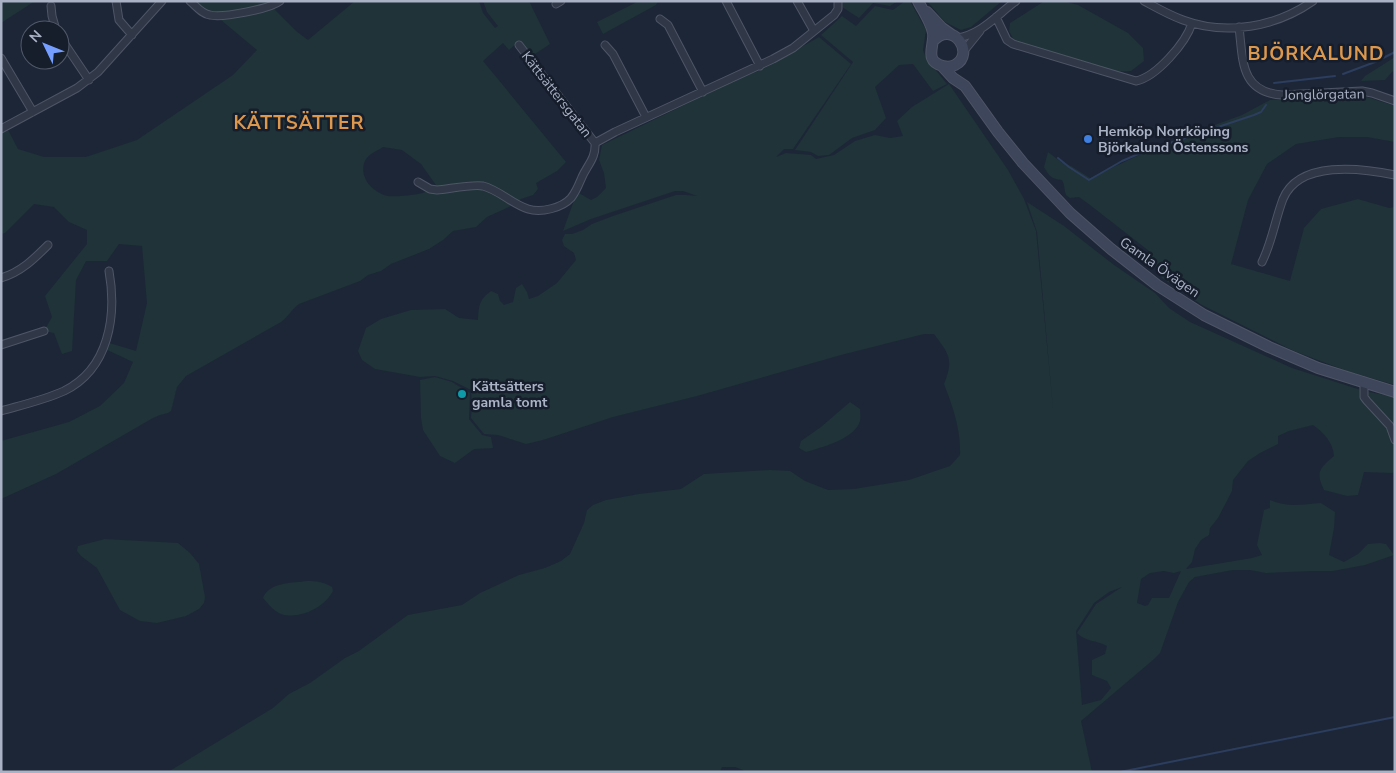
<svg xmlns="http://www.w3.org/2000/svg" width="1396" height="773" font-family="'Nunito Sans',sans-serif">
  <rect width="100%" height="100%" fill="#1d2637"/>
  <path fill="#1f3338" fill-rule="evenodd" d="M1,1H35L1,23Z
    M190,1H274L275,10L296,31L308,40L355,1H479L483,13L495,28L498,26L487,12L483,1H529L550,44L532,56L520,40L509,50L503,43L483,61L566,162L557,171L536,183L538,189L533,195L521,199L509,207L487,217L476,227L453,231L443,240L429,249L391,264L381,271L368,275L360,281L299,304C292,309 288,317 281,322L186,376L177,387L171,411L168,413L160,415L153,418L56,474L1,499V441L69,422L100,406L124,383L133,362L103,348L106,342L136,351L147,303L142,246L119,244L107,261H86L76,280L72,351L62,354L54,333L44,331L52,317L45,296L87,244V230L69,222L54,207L34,204L5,233L1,234V129L6,126L18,149L44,157H86L137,140L233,75L257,50L215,15ZM383,147L402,150L421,164L436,185C432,187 428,191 423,193C415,195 396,197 388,196C373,193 358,177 365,161C368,154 377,151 383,147Z
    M639,1H658L656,5L603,34L597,22Z
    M841,1H898L890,6L873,3L859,18L842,7Z
    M905,1H910L926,30L923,50L926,58L947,84L933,91L913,64L899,65L875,87L886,118L875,130L852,138L829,155L818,156L811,152L795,150L853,62L821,35L842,16L856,26L875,6L893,10Z
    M927,1H1002L971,27L961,30L945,22Z
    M1047,1H1063L1078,5L1128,33L1143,48L1144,61L1131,71L1112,72L1049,54L1030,53L1015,42L1009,31L1010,23L1043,2Z
    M819,37L851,64L793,149H784L776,157L786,153L811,155L816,159L834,155L855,141L875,135L890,138L903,136L897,121L912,107L949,84L1008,170L1024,199L1036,231L1053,408L1037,232L1027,202L1064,226L1114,265L1155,293L1169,308L1190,322L1292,368L1364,391L1395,397V472L1392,473L1364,472L1358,495L1347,496L1324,490C1315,472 1320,468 1334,456C1333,442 1324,433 1313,425L1289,431L1278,436V444L1260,453L1248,461L1233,480L1232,491L1218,518L1210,528L1209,535L1201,540L1195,549L1192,562L1186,569L1252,558L1262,555L1257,545L1264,510L1270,508V500C1287,508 1304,504 1321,503L1335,512L1334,528L1329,555L1344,562L1358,554L1368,544L1380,543L1386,544L1394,555L1365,565L1333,571H1313L1266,573L1250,570H1233L1195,577L1189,582L1178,602L1160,653L1153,660L1081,721L1092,772H745L743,770L735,767H722L720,772H168L273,708L289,694L310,683L345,658L359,651L408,615L462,605L480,593L519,575L545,568L561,561L570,554L584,523L587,510L593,505L606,500L639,494L681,489L704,474L770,470L790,471L805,481L828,490L854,489L909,480L950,466L960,455C961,430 953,407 944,384C954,359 949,354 934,334H924L841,355L697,396L613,417L543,440L526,444L498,435L484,434L471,418L472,404L471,390L453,381L435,376L420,377L375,369L362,360L358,351L366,328L381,319L411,310L445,309L459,318L478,320C479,305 479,300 491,291L498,294L500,301L504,305L513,302L516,288L522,284L527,292L529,299L538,296L557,283L576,260L574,253L564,246L562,240L565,234H572L583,230L592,224L613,216L676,195H686L697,196L683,191H675L591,219L563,231L577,192L591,200L597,197L606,188L604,173L599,160L602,145L740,78L761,70ZM1164,571L1174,573L1181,571L1169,598H1152L1148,605L1145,606L1137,603L1141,579L1150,573ZM1122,587L1096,604L1077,633C1086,642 1096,640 1107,646L1105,654L1092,660V675L1107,681L1111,688L1101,700L1082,705L1076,631L1094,603L1109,592Z
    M1395,57V71L1392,72L1385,80L1361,81L1365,76Z
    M1353,96L1367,97L1395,106V142L1367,137H1339L1296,144L1267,164L1248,200L1231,264L1290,281L1304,228L1321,209L1358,199L1389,208L1395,207V385L1347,371L1294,351L1202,305L1162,278C1156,271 1154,260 1149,251L1090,205L1079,197L1070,198L1066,195C1064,190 1065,185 1062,180C1051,179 1049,176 1044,167L1048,152L1061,162L1071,166L1090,178L1163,144L1242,115L1270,100Z
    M435,377L452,382L470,393L469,419L482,435L491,437L493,448L474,449L455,463L440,456L423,430L421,418L420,380Z
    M850,402L860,409C860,413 861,418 860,421C856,438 821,448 806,452L799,448L801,441L821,427Z
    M105,539L178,543L190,553L199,564L205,597L204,603L199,609L186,616L157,623L140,621L120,610L97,568L81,556L77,551L78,546Z
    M307,581C317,581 324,582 332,587L333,591C325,607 300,620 281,614C274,611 268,604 263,598C269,582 293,583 307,581Z"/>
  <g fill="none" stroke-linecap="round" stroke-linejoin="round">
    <path stroke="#2c3d5e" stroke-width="2" d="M1343,74L1375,62L1395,52
      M1274,83L1335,76
      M1058,158L1069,167L1089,180L1122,161L1143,152L1254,115L1261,112L1266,105
      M1120,772L1395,717"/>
    <g stroke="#4e5566" stroke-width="9">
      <path id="street" d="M116,1L119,20L132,35
        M190,1C196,6 202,14 210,15C222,18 270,9 280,1
        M726,1L760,66
        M797,1L814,31
        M1144,1C1157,8 1169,15 1183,20C1226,36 1276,27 1313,1
        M556,4L561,1
        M51,6L52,16L56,30
        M996,17L1007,40L1013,44L1136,81C1156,77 1186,43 1192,23
        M660,19L668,25L703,92
        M1239,27C1243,60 1240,92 1282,95L1362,91L1372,93L1395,101
        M60,37L89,80
        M957,38C981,35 998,14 1016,1
        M519,45L595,143L615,132L773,59L793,48L834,15L838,9V1
        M605,45L613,54L646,117
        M963,52L980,31
        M1,58L33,112
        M1,129L77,88L98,72L162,1
        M418,182L430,189L437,190C449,189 472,184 483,186C499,190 512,204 528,209C541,213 562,208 571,198C576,192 579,184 582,177C588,164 596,158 595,143
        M1262,262C1272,242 1275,220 1283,199C1299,160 1361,168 1395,175
        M1,278C21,272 34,259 48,245
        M1,345L44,331
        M1364,383V397L1367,401L1390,426L1395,440
        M1,411C22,405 44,400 64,391C109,369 117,316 109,271"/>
    </g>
    <g stroke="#4e5566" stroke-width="12">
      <path id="secondary" d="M918,1C923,11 931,22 933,33C935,45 923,61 943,66C947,67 951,67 955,65C976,54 953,19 933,41
        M927,12L942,28L952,35
        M942,66L953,78L965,86L998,132L1023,163L1070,213L1111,249L1157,285L1204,315L1269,347L1318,368L1395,392"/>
    </g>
    <use href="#street" stroke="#303847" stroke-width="7"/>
    <use href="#secondary" stroke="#3e465b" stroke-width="10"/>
  </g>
  <circle fill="#3f7fe0" stroke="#161d2b" stroke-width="2" cx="1088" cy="139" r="5"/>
  <circle fill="#0f9aa8" stroke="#161d2b" stroke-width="2" cx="462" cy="394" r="5"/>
  <g text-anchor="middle" stroke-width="5" stroke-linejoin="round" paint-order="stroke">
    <g font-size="14" fill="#aab2c5" stroke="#161d2b">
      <text transform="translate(557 94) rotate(52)" y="5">Kättsättersgatan</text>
      <text transform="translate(1324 94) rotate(-1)" y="5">Jonglörgatan</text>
      <text transform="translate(1160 267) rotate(35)" y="5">Gamla Övägen</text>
    </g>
    <g font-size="14" font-weight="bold" fill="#aab2c5" stroke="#161d2b" text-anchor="start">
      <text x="1098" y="136">Hemköp Norrköping<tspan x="1098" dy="16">Björkalund Östenssons</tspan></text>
      <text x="472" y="391">Kättsätters<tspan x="472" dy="16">gamla tomt</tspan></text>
    </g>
    <g font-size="19" font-weight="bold" letter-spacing="1" fill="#dc984d" stroke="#161d2b">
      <text x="1316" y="60">BJÖRKALUND</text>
      <text x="299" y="129">KÄTTSÄTTER</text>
    </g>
  </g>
  <rect width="1396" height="773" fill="none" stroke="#aab2c5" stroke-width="5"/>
  <g transform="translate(45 45) rotate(313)"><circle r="24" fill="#161d2b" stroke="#515969"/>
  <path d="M0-4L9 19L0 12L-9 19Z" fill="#759eff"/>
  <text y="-8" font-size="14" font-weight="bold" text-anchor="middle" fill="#aab2c5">N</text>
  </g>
</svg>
